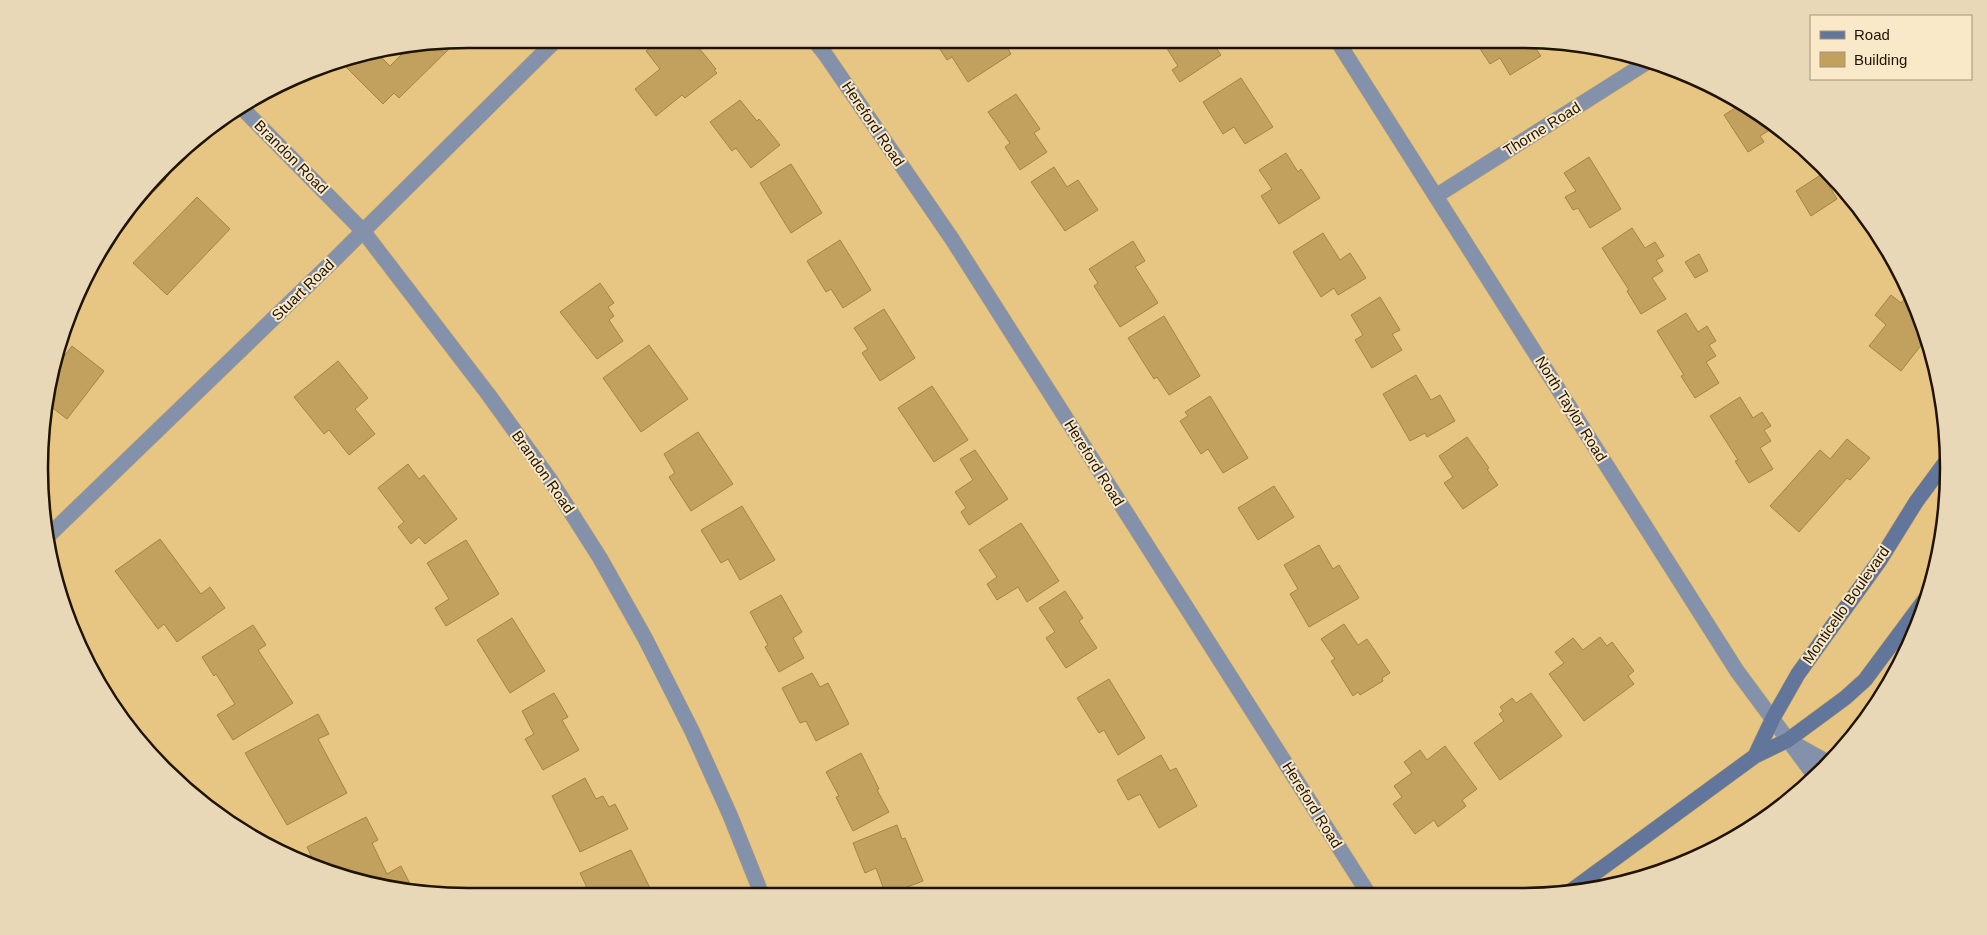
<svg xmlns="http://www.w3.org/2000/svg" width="1987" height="935" font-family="Helvetica,sans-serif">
  <rect width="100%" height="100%" fill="#e7c582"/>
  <path fill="#c2a15f" stroke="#a38442" d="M660,39H688L692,44L695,43L716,69L714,70L717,73L685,98L682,95L656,116L635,89L660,69L646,51Z
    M936,39H1002L1011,54L968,82L952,57L947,60L934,40Z
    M1176,39H1210L1221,55L1180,82L1172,70L1178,66L1166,47L1177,40Z
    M1478,39H1520L1547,41L1536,49L1541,56L1510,75L1500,58L1490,64L1475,41Z
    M447,42L451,47L399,98L394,93L383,104L339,60L378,54L390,66L407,49Z
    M1241,78L1273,127L1245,144L1234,127L1223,134L1203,102Z
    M1016,94L1040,129L1034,133L1047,152L1020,170L1005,147L1010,143L988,112Z
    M740,100L757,121L759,119L780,145L751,168L736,148L732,151L710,122Z
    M1743,103L1757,111L1776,126L1760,136L1764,142L1748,152L1724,115Z
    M1286,153L1298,172L1301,169L1320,198L1279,224L1261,196L1272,189L1259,170Z
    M1589,157L1621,209L1590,228L1578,208L1573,210L1565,197L1576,191L1564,173Z
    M791,164L822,213L791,233L760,183Z
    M1054,167L1067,187L1078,180L1098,210L1065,231L1031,182Z
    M161,174L166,179L126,220L125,219Z
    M1822,174L1837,199L1811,216L1796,191Z
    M197,197L230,229L167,295L133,263Z
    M1632,228L1645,248L1655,242L1664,256L1656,260L1663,271L1652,278L1666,299L1641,314L1627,291L1629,290L1602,248Z
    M1323,233L1340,260L1350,253L1366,278L1338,295L1334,288L1321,297L1293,252Z
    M840,240L871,290L843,308L831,289L826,292L807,261Z
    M1133,241L1145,261L1135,267L1158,303L1120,327L1094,286L1098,283L1089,269Z
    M1699,254L1708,271L1695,278L1685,262Z
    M600,283L614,303L608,307L614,316L609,320L623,341L597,359L560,312Z
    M1908,294L1915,303L1922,326L1917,332L1926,339L1901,371L1869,346L1886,325L1875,315L1891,295L1901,303Z
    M1380,297L1400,330L1392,334L1402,350L1372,368L1355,340L1363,335L1351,315Z
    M884,309L915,358L880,381L862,353L868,349L854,328Z
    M1686,313L1698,332L1707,326L1716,341L1709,345L1716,356L1706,362L1719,383L1695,398L1681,376L1684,375L1657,331Z
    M1164,316L1200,376L1169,395L1157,377L1154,379L1128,338Z
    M649,345L688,399L641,432L603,378Z
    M72,346L104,371L67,419L45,402L47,384L50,375Z
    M338,361L368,398L355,409L375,434L349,455L329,430L324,434L294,397Z
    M1416,375L1431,400L1440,395L1455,421L1427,437L1425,433L1410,441L1383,394Z
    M932,386L968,440L934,462L898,408Z
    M1210,396L1248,458L1223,473L1208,449L1201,454L1180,421L1188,416L1185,412Z
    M1740,397L1753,418L1762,412L1771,426L1764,430L1771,441L1760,448L1773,469L1749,483L1735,461L1738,460L1710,416Z
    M698,432L733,484L691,511L669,477L675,473L664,454Z
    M1467,437L1489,468L1487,469L1498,485L1463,509L1444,483L1453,477L1439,456Z
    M1847,439L1870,458L1850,480L1847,478L1799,532L1770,506L1820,450L1830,459Z
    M975,450L1008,499L969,525L961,512L966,508L955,492L973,480L960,459Z
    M408,464L419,479L424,475L457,519L425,544L419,537L411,544L398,527L404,522L378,488Z
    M1274,486L1294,517L1258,540L1238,508Z
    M742,506L775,560L740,580L728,559L721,563L701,530Z
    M1021,523L1059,581L1027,602L1018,587L997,600L987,584L997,577L979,550Z
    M160,539L201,594L210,587L225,608L177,642L164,624L158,629L115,571Z
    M466,540L499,594L446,626L435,608L449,599L427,563Z
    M1319,545L1333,569L1339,565L1359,598L1309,627L1290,594L1298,589L1284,565Z
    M1065,591L1083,618L1079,621L1097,648L1066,668L1046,638L1055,632L1039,608Z
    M781,595L802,632L793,638L804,658L779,672L765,647L768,645L750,612Z
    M512,618L545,671L510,693L477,640Z
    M1344,624L1358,645L1367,639L1390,673L1382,678L1383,681L1360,695L1358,692L1353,696L1331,661L1335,659L1321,639Z
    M253,625L266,645L258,650L293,703L233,740L217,715L235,704L216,674L214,676L202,657Z
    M1600,637L1607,646L1612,642L1634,671L1628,676L1634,684L1584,721L1549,674L1564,663L1555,652L1573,638L1583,650Z
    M812,673L820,687L828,683L849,724L816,741L806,721L800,723L782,688Z
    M1109,679L1145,738L1118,755L1104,730L1099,733L1077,698Z
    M554,693L568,717L562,720L579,750L543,770L525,739L534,734L522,711Z
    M1531,693L1562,736L1500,780L1474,743L1504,721L1499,714L1503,711L1500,707L1512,698L1516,703Z
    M318,714L329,734L318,739L347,793L287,825L245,753Z
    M1445,746L1477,789L1462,800L1466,806L1438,827L1434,820L1415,834L1393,804L1402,797L1394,786L1412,773L1404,762L1420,750L1427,760Z
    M861,753L879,789L877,790L889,812L853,831L836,797L839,796L826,772Z
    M1161,755L1170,771L1176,768L1197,806L1159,828L1140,794L1128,800L1117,780Z
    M585,778L596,799L603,796L609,807L615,804L628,829L580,852L552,796Z
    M366,817L378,840L372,843L387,874L401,866L410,884L400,890L384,888L312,866L315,864L307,847Z
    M897,825L902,839L905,838L923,881L886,895L876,868L865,873L853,843Z
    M631,850L654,896H591L580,873Z"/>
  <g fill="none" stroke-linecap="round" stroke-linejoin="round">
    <g stroke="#c3a56b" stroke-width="16">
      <path id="minor" d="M813,39L825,54L952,239L1368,893
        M240,106L363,231L488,394L551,481L600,558L645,638L692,731L730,815L762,895
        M1436,196L1649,61
        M46,538L333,261L557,39
        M1788,740L1827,762"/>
    </g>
    <g stroke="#c3a56b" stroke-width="16">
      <path id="tertiary" d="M1336,39L1737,671L1814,775"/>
    </g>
    <g stroke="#c3a56b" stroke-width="16">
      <path id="secondary" d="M1755,756L1773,718L1798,674L1880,560L1916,502L1947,460
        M1568,893L1755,756L1788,740L1845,698L1865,680L1926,598"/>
    </g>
    <use href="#minor" stroke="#8491ab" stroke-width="15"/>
    <use href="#tertiary" stroke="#8491ab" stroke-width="15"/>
    <use href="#secondary" stroke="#62759b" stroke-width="15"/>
  </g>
  <g text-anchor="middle" stroke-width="4" stroke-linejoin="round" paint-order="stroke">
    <g font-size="15" fill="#201400" stroke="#f9e9c8">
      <text transform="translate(873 124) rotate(56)" y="5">Hereford Road</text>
      <text transform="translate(1542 129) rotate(-32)" y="5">Thorne Road</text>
      <text transform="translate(291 157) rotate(45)" y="5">Brandon Road</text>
      <text transform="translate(303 290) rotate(-44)" y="5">Stuart Road</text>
      <text transform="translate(1571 409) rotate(58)" y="5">North Taylor Road</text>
      <text transform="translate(1094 463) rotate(58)" y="5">Hereford Road</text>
      <text transform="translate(543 472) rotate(55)" y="5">Brandon Road</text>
      <text transform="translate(1846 605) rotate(-55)" y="5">Monticello Boulevard</text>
      <text transform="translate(1312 805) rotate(58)" y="5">Hereford Road</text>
    </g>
  </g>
  <path d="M0 0H1987V935H0ZM468 48H1520A420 420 0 0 1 1940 468V468A420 420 0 0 1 1520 888H468A420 420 0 0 1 48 468V468A420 420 0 0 1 468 48Z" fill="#e8d8b8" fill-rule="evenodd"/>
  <path fill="none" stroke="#201400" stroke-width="2.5" d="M468 48H1520A420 420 0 0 1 1940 468V468A420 420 0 0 1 1520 888H468A420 420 0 0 1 48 468V468A420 420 0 0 1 468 48Z"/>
  <rect x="1810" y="15" width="162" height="65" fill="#f9e9c8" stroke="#a29478"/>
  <rect x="1820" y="31" width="25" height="8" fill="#62759b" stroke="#a29478"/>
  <text x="1854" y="40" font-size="15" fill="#201400">Road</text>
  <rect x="1820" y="52" width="25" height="15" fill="#c2a15f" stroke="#a29478"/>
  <text x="1854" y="65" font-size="15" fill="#201400">Building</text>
</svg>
